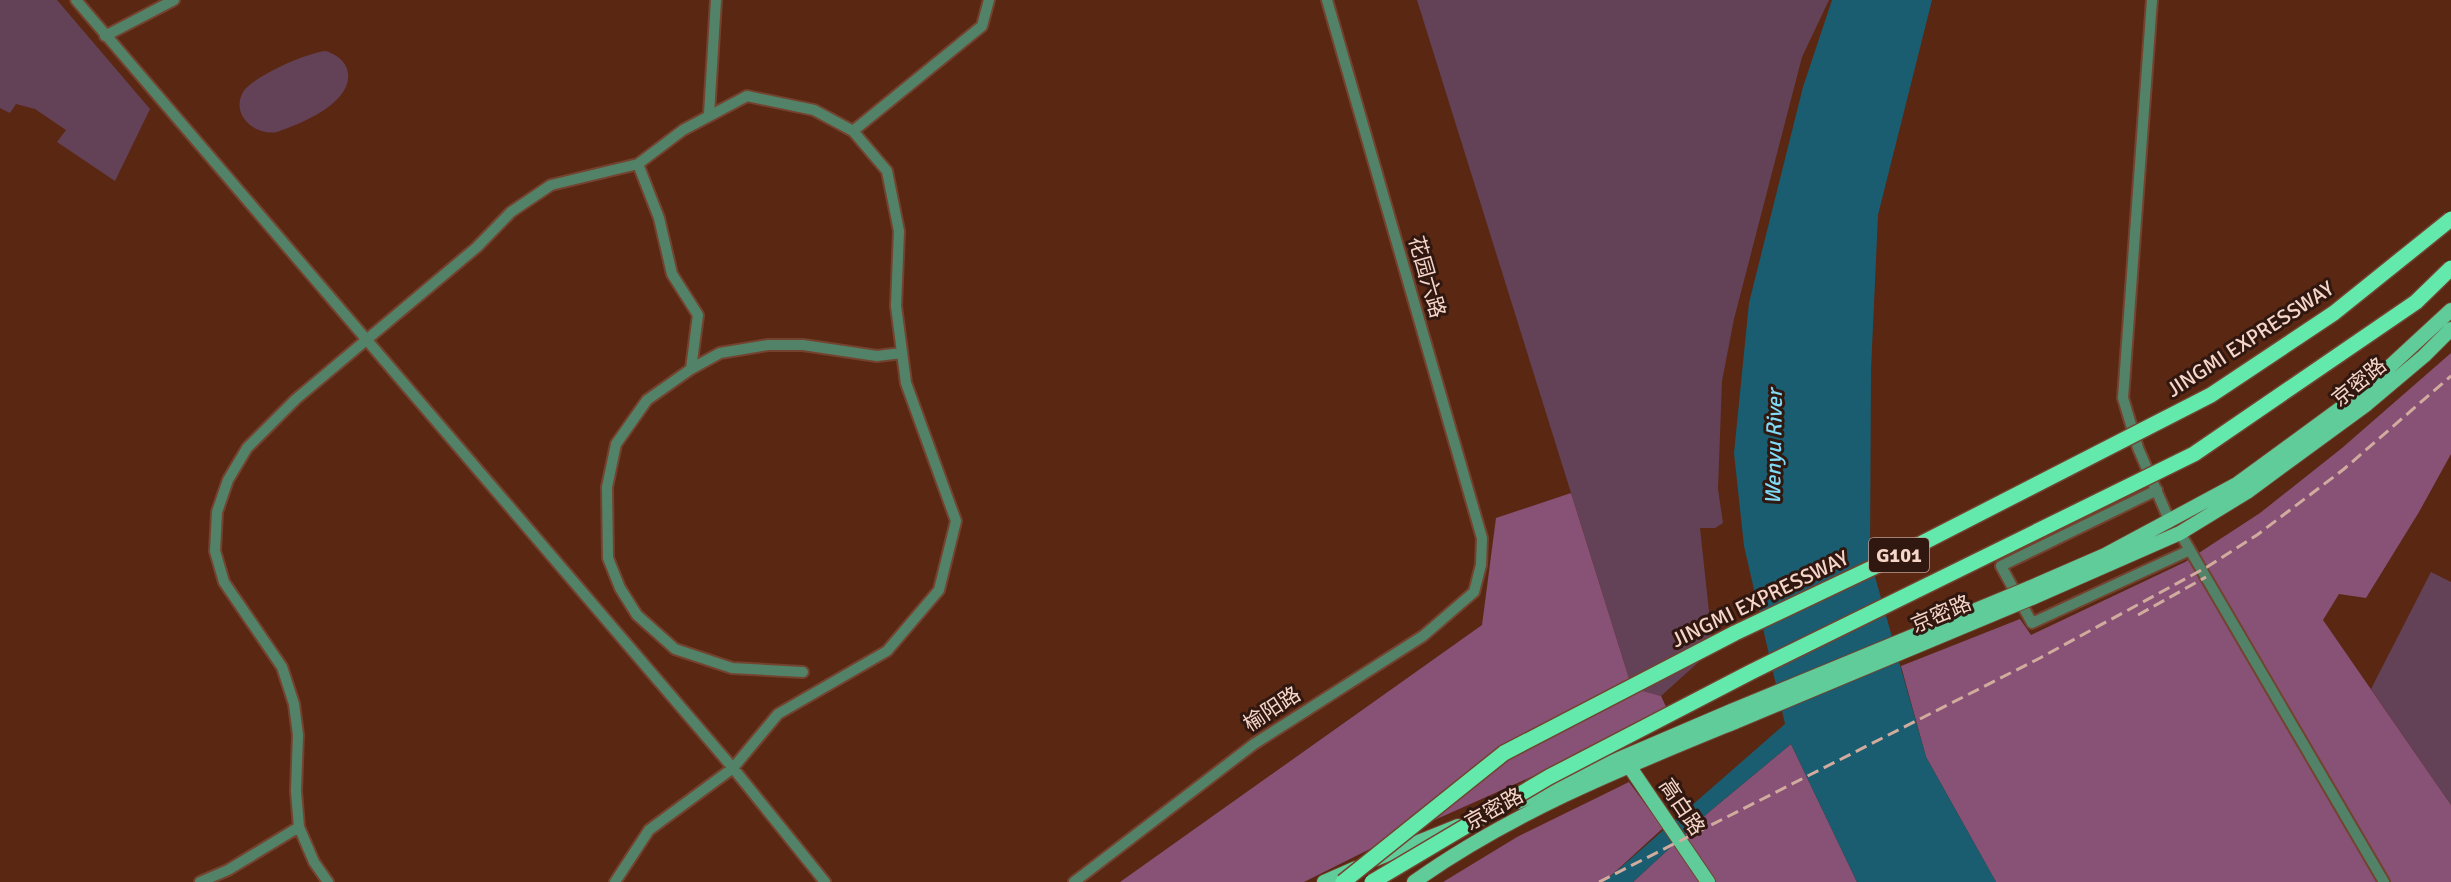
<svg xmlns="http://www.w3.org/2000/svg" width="2451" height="882" font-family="Signika,'Noto Sans SC',sans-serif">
  <rect width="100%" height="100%" fill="#5a2713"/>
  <path fill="#634257" d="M0,0H57L150,109L115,181L57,142L66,130L35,109L16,104L10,113L0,108Z
    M1417,0H1829L1802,57L1734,319L1722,381L1718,489L1723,523L1715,528H1700L1713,649L1661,696L1632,688Z
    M326,51C336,55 346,60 348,73C352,103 301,124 277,132C256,136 230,116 243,92C252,77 308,52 326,51Z
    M2431,572L2451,582V805L2371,689Z"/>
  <path fill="#885176" d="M2451,353V454L2419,512L2366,598L2339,594L2323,620L2451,805V882H1996L1926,757L1901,666L2020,619L2031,635L2185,562L2260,513L2342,448Z
    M1571,493L1632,688L1661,696L1668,711L1549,769L1376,846L1304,882H1120L1482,625L1496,518Z
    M1791,744L1857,882H1633L1709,812Z
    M1629,782L1663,828L1604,882H1443L1517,837Z"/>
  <path fill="#1a5d70" d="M1832,0H1932L1878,215L1871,370L1870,559L1926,757L1996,882H1857L1791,744L1709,812L1633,882H1604L1785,724L1744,546L1734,453L1749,303L1803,87Z"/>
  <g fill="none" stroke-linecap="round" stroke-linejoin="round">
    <g stroke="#734330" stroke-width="14">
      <path id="minor" d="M76,0L733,768L825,882
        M2152,0L2123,398L2138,448L2170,522
        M105,36L174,0
        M709,114L716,0
        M853,131L982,26L989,0
        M638,164L659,218L672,274L698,315L691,369L647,400L616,444L607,487L608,558L620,588L637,615L675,649L732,668L803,672
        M691,369L720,353L768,345H803L877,356L902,353
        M2157,490L2001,566L2032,623L2190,550
        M2180,533L2384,882
        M200,882L228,870L299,827
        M328,882L314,862L299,827L296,791L298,735L294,704L282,667L224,582L215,551L217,512L228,480L247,448L296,399L477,247L511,212L551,185L638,164L683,130L747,96L814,110L853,131L887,171L899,231L896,306L906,383L956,521L939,590L887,651L778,714L733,768L649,830L615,882
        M1074,882L1254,744L1423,636L1474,592L1481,565L1482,538L1327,0"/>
    </g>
    <g stroke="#734330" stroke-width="16">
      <path id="major" d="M2029,588L2105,555L2237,484L2360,394L2451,310
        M2032,598L2180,533L2247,492L2367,404L2424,356L2451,329
        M1625,760L1708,882
        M1518,802L1731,711
        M1376,859L1458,826
        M1324,882L1356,868
        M1414,882C1512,812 1625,767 1735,722"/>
    </g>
    <use href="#minor" stroke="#528369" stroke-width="10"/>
    <use href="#major" stroke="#5fcc99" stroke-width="14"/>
    <path stroke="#d1ac9e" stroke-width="3" stroke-dasharray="12 6" stroke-linecap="butt" d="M2138,615L2206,577
      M1599,882L2040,658L2207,567L2257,535L2344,469L2451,376"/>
    <g stroke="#734330" stroke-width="16" stroke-linecap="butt">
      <path id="major-bridge" d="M1731,711L2029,588
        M1735,722L2032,598"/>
    </g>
    <g stroke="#734330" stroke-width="18" stroke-linecap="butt">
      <path id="highway-bridge" d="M1343,882L1504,753L1735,633L1895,557L2211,395L2334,313L2451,219
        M1372,882L1549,777L1751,672L2194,454L2416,302L2451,268"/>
    </g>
    <use href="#major-bridge" stroke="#5fcc99" stroke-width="14"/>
    <use href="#highway-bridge" stroke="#62e9ab" stroke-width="15"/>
  </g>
  <g text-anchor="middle" stroke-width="6" stroke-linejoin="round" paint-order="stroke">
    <rect fill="#301810" stroke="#bb9d92" stroke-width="1.5" x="1869" y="538" width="60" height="34" rx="4.5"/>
    <g font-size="20" font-weight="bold" fill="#f7d6ca">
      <text x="1899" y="562">G101</text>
    </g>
    <g font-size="21" fill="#f7d6ca" stroke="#301810">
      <text transform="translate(1427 277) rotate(74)" y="7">花园六路</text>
      <text transform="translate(2250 339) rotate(-33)" y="7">JINGMI EXPRESSWAY</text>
      <text transform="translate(2359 382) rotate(-39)" y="7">京密路</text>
      <text transform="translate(1760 599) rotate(-26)" y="7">JINGMI EXPRESSWAY</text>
      <text transform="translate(1941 614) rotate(-23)" y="7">京密路</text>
      <text transform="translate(1272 709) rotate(-33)" y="7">榆阳路</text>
      <text transform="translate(1682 807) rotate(56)" y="7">高白路</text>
      <text transform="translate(1494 809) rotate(-29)" y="7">京密路</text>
    </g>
    <g font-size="22" font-style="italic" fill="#80dbf7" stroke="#301810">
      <text transform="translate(1773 447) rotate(-89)" y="8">Wenyu River</text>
    </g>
  </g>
</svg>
